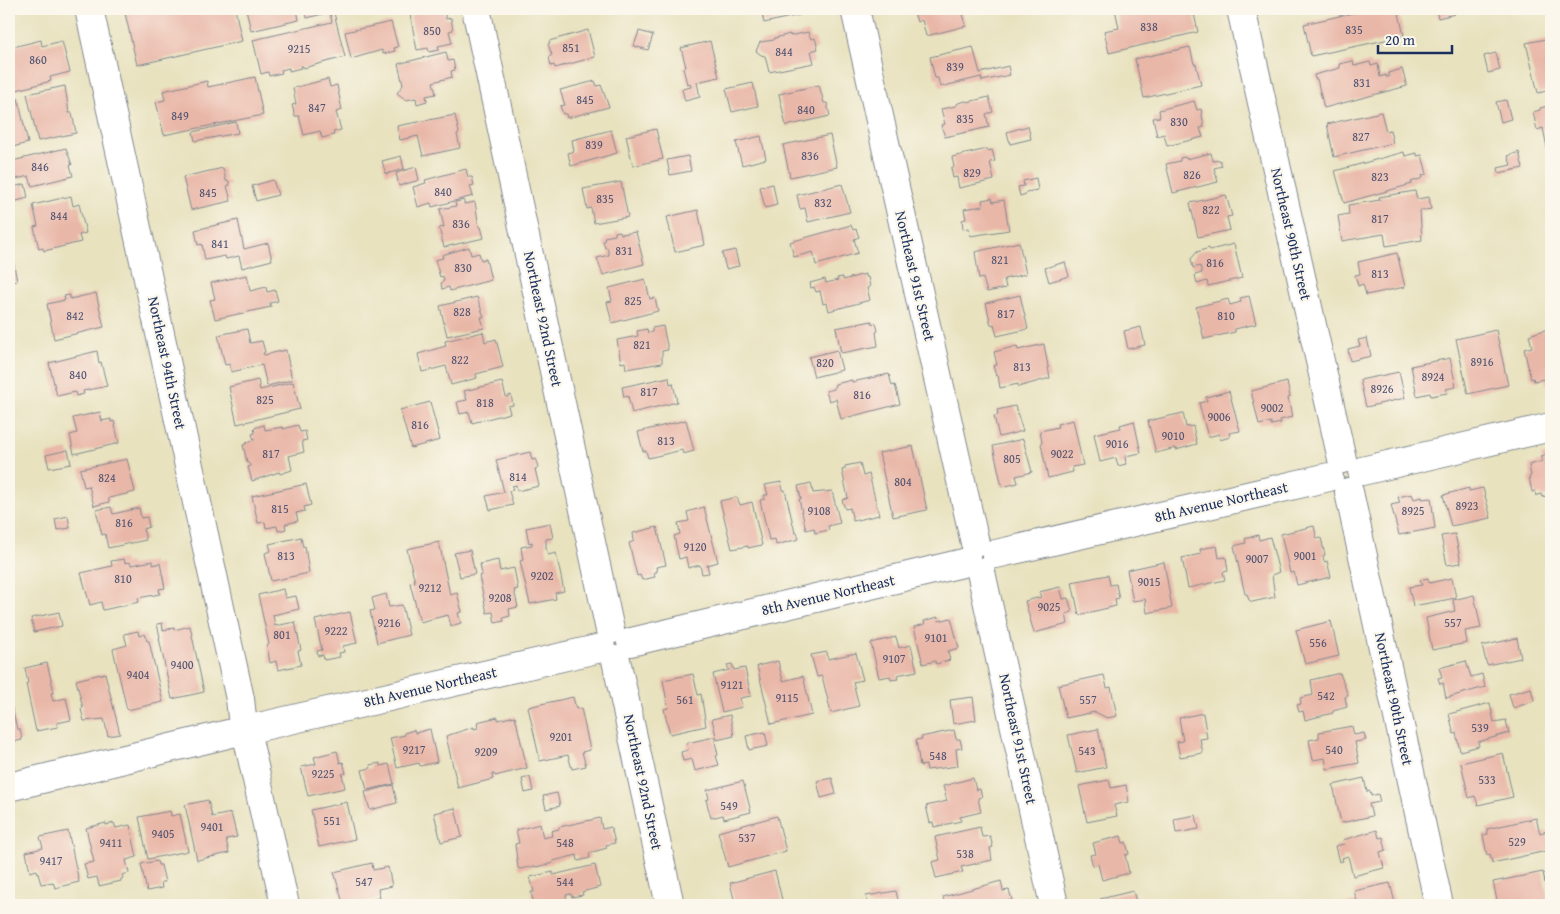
<svg xmlns="http://www.w3.org/2000/svg" width="1560" height="914" font-family="'Gentium Book Plus',serif">
  <rect width="100%" height="100%" fill="#fbf7ec"/>
  <filter id="ink" filterUnits="userSpaceOnUse"><feTurbulence type="fractalNoise" baseFrequency=".02" numOctaves="2"/><feDisplacementMap in="SourceGraphic" scale="10" xChannelSelector="R" yChannelSelector="G"/><feConvolveMatrix kernelMatrix="1 2 1 2 8 2 1 2 1" color-interpolation-filters="sRGB"/></filter>
  <filter id="wash" filterUnits="userSpaceOnUse"><feTurbulence type="fractalNoise" baseFrequency=".0096" numOctaves="4" result="noise"/><feDisplacementMap in="SourceGraphic" scale="20" xChannelSelector="R" yChannelSelector="G"/><feGaussianBlur stdDeviation="1.12" result="paint"/><feColorMatrix in="noise" values="0 0 0 0 0 0 0 0 0 0 0 0 0 0 0 0 0 1.4 0 .05"/><feComposite in="paint" operator="in"/></filter>
  <g filter="url(#wash)">
    <rect width="100%" height="100%" fill="#e8e2bf"/>
    <g id="blocks">
      <path fill="#e9b7a8" d="M124,9H235L242,41L137,65Z
        M246,9H297L299,20L251,31Z
        M305,9H333L345,57L303,68V66H300L301,68L289,71V68L281,70L282,73L269,76L268,72L261,74L253,40L332,22L330,12L307,18Z
        M409,9H444L446,19L451,18L453,30L449,31L452,43L438,46L439,50L429,52L428,48L417,50Z
        M761,9H803L804,14L764,23Z
        M918,9H962L966,26L926,36L922,20L917,22L914,12L919,11Z
        M1115,9H1193L1198,32L1109,53L1104,31L1119,28Z
        M1356,9H1398L1404,36L1311,56L1304,24L1357,12Z
        M1436,9H1454L1455,14L1438,18Z
        M391,22L398,47L394,48L395,51L383,54L382,50L351,59L345,32Z
        M588,30L595,57L555,68L554,65L551,66L549,57L552,55L548,44L550,43L549,41Z
        M639,31L653,35L648,50L634,46Z
        M808,32L811,39L815,38L818,49L811,51L814,63L769,72L765,56L761,55L756,51L760,42L774,40L775,38L790,34V36Z
        M1551,38V90L1538,93L1526,43Z
        M41,40L42,46L62,41L70,72L50,77L51,81L9,92V48Z
        M710,41L719,77L697,82L700,97L685,101L682,89L691,87L690,83L687,84L683,68L686,67L681,48Z
        M973,47L980,73L1008,66L1010,75L982,81L981,77L940,87L938,78H935L930,57Z
        M1190,47L1194,64H1196L1201,85L1144,98L1135,59Z
        M446,52L448,61L453,60L455,70L451,71L452,77L433,82L436,94L426,96L427,101L417,104L416,98L406,100L397,93L403,85L398,64Z
        M1496,53L1500,70L1488,73L1484,56Z
        M1353,61L1354,66L1370,62L1371,66L1378,64L1380,77L1386,75V77H1389L1388,73L1402,69L1407,86L1324,108L1317,79H1315L1314,75L1340,68L1339,64Z
        M255,77L263,115L164,135L156,102L165,100L163,91L207,81L208,87Z
        M328,79L330,87L337,85L342,110L336,112L341,130L333,132L334,135L322,138L320,131L304,135L299,116H295L292,105L296,104L293,88Z
        M595,81L597,86L601,85L609,107L567,118L566,114H563L560,106L565,105L560,90Z
        M753,83L758,106L732,112L726,89Z
        M819,85L824,103H827L830,116L786,126L779,94Z
        M65,86L69,113H72L76,133L38,141L27,94Z
        M989,97L993,112L986,114L989,127L945,137L941,125L945,124L941,109L956,106L958,103L966,101L968,102Z
        M18,98L28,143L9,148V100Z
        M1506,100L1511,119L1501,122L1496,102Z
        M1194,101L1197,110L1201,109L1204,127L1200,128L1203,137L1167,146L1164,134L1157,136L1153,118L1160,117L1159,110Z
        M1551,105V162H1550L1543,128L1537,130L1533,112L1540,110V108Z
        M1381,112L1386,131L1390,130L1393,143L1334,157L1327,124Z
        M455,115L459,133L457,134L460,148L423,156L418,136L400,140L397,126Z
        M236,122L238,133L195,141L193,132Z
        M1028,126L1031,139L1010,144L1007,132Z
        M656,129L663,159L633,166L626,136Z
        M611,130L617,153L571,166L568,153L574,151L572,140Z
        M830,135L837,167L790,177L783,145Z
        M761,136L766,159L742,165L736,142Z
        M66,148L72,165H70L73,176L32,186L29,176L16,179L14,173L10,174L9,163L12,162V161Z
        M987,149V151L992,150L995,161L990,162L994,180L959,188L957,177L953,178L951,168L954,167L952,157Z
        M1404,152L1405,156L1417,153V156L1422,155L1427,174L1422,175L1423,178L1411,182L1412,184L1344,203L1335,171Z
        M1519,152L1523,168L1499,173L1498,168L1511,165L1508,156Z
        M1211,153L1213,161L1220,160L1222,166L1214,168L1218,182L1173,193L1166,164L1180,161V158L1185,157L1186,159Z
        M401,156L404,169L386,174L382,161Z
        M688,156L691,171L670,175L667,160Z
        M416,167L419,180L399,186L396,173Z
        M223,168L226,181H229L230,185L227,186L231,201L191,210L183,177Z
        M466,169L468,177H472L474,185L470,186L473,196L432,207L431,203L418,207L413,187L426,183L425,180Z
        M1036,178L1038,190L1026,192V194L1020,196L1018,187L1024,186L1023,181Z
        M273,180L278,195L256,201L252,186Z
        M621,182L628,217L594,223L591,208L587,209L583,189Z
        M25,184L28,198L9,203V188Z
        M773,184L777,205L765,208L760,187Z
        M842,184L850,212L808,222L805,208L800,209L797,195Z
        M1415,191L1417,199L1429,197L1431,209L1420,211L1422,240L1386,246L1384,234L1342,241L1338,216L1349,214L1348,205L1380,200L1379,197Z
        M1226,195L1232,216L1227,217L1230,230L1198,237L1190,203Z
        M71,196L73,206L79,204L86,233L79,235L81,242L44,251L43,248L39,249L34,227L38,226L33,205Z
        M992,198L993,202L1004,200L1009,230L970,236L969,228L963,229L962,220L966,219L964,209L983,206L982,200Z
        M464,200V204L475,202L479,227H481L484,238L444,247L439,228L444,227L440,209L456,206L455,202Z
        M698,210L705,245L675,252L667,217Z
        M238,220L244,249L268,243L272,260L242,268L239,256L226,259L225,256L205,260L202,244L198,245L195,230Z
        M851,225L853,230L856,229L859,237L854,239L858,253L816,265L813,252L794,257L790,242Z
        M620,231L621,234L636,232L644,264L603,275L597,258L609,255L607,247L605,248L603,241L605,240L604,237L615,235V232Z
        M1019,242L1026,274L1004,279L1006,288L987,292L983,278L979,279L975,252Z
        M1234,244L1242,278L1208,286L1207,281L1197,284L1195,275L1202,273L1200,266L1193,268L1191,259L1197,252L1209,248L1210,250Z
        M469,247L471,255L479,253L481,260L486,259L491,280L450,291L449,287L442,289L441,283L444,281L443,276L440,277L435,260L443,258L442,255Z
        M9,250H11L17,281L9,283Z
        M735,250L739,266L726,269L722,253Z
        M1397,253L1405,287L1366,295L1363,284L1358,286L1355,275L1360,274L1358,262Z
        M1065,262L1069,276L1049,282L1045,268Z
        M865,274V277H868L870,287L867,288L870,300L829,311L827,303L823,304L820,291L816,292L814,287L811,288L810,283L825,279L826,283L838,280L837,278L843,277V280Z
        M247,275L250,291L266,287L267,292L275,290L278,301L270,303L271,307L215,319L210,300L215,299L211,283Z
        M645,279L650,299L655,298L658,311L612,323L607,302L612,301L609,288Z
        M96,293L104,327L54,339L47,304L65,300L64,296L70,295V299Z
        M1020,295L1028,329L997,336L994,324L991,325L986,303Z
        M1249,296L1256,324L1235,329V332L1204,339L1196,307L1228,299L1230,305L1241,302L1240,298Z
        M477,297L484,317H481L484,328L447,336L440,306Z
        M872,321V324L876,323L878,331L876,332L878,346L841,353L836,328Z
        M663,326L668,350L662,351V363L626,369L625,362L621,363L617,340L638,336L637,331L647,329L648,333L652,332V328Z
        M1141,327L1145,345L1128,349L1124,331Z
        M1551,328V384L1547,385L1545,379L1534,381L1533,378L1531,379L1524,349L1532,347L1529,335Z
        M247,329L250,343L262,341L265,352L263,353L264,355L286,350L292,380L267,386L262,365L231,372L230,364L225,365L218,335Z
        M1496,330L1508,385L1468,394L1456,339Z
        M483,332L485,342L496,339L503,367L476,374L477,378L451,385L446,366L422,372L418,354L446,346L445,341Z
        M1367,338L1371,356L1350,361L1348,349L1360,346L1358,340Z
        M1044,344L1050,378L1018,387V384L1000,388L998,375L996,376L993,366L997,365L994,352L1017,346L1018,350Z
        M837,350L842,370L814,377L809,357Z
        M97,351L99,363L101,362L107,386L83,391L84,394L76,396L75,392L57,396L49,363Z
        M1450,358L1456,387L1446,389L1447,393L1431,396L1430,393L1417,396L1411,366Z
        M1399,372L1405,398L1366,407L1360,380Z
        M889,374L892,386L895,385L900,404L841,419L836,399L829,401L826,391L834,389L835,384L852,380V382Z
        M669,377L670,384L673,383L677,402L632,413L628,396L624,397L622,387Z
        M258,380L260,390L293,382L300,409L237,424L229,387Z
        M502,382L506,397L511,395L513,405L508,406L510,413L472,423L469,412L460,414L457,402L467,400L464,391Z
        M1287,382L1290,397L1288,398L1292,417L1280,420L1281,423L1271,425V422L1259,425L1251,391Z
        M1229,391L1240,431L1229,433L1230,437L1220,440L1219,434L1208,437L1199,403L1207,401L1206,397Z
        M430,402L440,440L411,448L400,410Z
        M1015,406L1023,431L999,437L994,416L998,415L997,410Z
        M100,412L102,421L111,419V422L114,421L119,443L74,454L70,435L77,433L73,418Z
        M1183,413L1186,427L1193,426L1197,444L1176,450V448L1156,453L1148,421Z
        M686,420L694,451L683,454L682,450L648,458L646,451H643L638,432Z
        M1073,420L1083,465L1072,467L1073,472L1048,478L1041,444L1042,443L1040,431L1058,427L1057,424Z
        M1134,421L1141,453L1125,456L1126,464L1118,466L1116,458L1100,462L1094,434L1121,428L1120,425Z
        M264,425L265,430L283,427V429L298,425L300,432L305,431L307,440L302,441L304,452L289,456L292,470L280,474L279,472L252,481L248,467L251,466L247,462L243,445L246,444V443L254,440L252,434L255,433L254,428Z
        M1023,439L1032,472L1016,476L1018,483L1002,487L993,446Z
        M913,446L927,510L893,517L879,453Z
        M68,450L71,464L49,468L46,455Z
        M530,452L532,460L536,459L538,468L535,469L539,486L517,491L516,485L512,486L513,490L509,491L513,505L490,510L486,496L504,492L496,460Z
        M1551,453V495L1542,497L1541,494L1536,496L1535,491L1532,492L1529,477L1531,476L1529,465L1543,461L1541,456Z
        M127,459L135,492L109,498V502L94,506L89,486L84,487L80,469Z
        M860,463L863,476L869,474L879,515L853,521L850,508L845,509L842,500L848,498L842,470L845,469V466Z
        M781,482L783,490H785L795,533L797,532L799,539L776,545L775,539L769,540L760,500L765,499L764,495H768L765,485Z
        M811,483L813,493L832,491L840,523L828,526L829,530L815,533L814,528L806,530L799,499H801L798,486Z
        M306,484L311,505L304,507L305,511L296,513L298,521L285,524L286,529L278,531L277,526L266,528L265,522L258,523L252,496Z
        M1469,488V491L1483,488L1491,518L1451,526L1443,495Z
        M1412,494L1414,499L1422,497V499L1431,498L1435,528L1399,535L1391,505L1400,503L1398,497Z
        M737,497L740,505L752,502L762,545L748,548V546L732,549L720,501Z
        M111,507L113,514L139,508L141,518L147,517L149,527L143,529L146,540L108,548L105,534L102,535L96,510Z
        M704,507L718,562L707,565L709,573L702,574L700,565L688,568L686,557L679,559L674,536L680,534L678,523L689,521L687,512Z
        M68,516L70,528L57,530L55,519Z
        M550,523L553,538L546,539V548L548,555L556,553L564,591L555,593L556,599L530,604L520,561L523,560L521,547L532,545V542L529,543L526,528Z
        M1314,526L1317,539L1321,538L1325,555L1323,556L1324,562L1327,561L1331,577L1297,585L1294,572L1290,573L1281,534Z
        M657,527L666,565L656,567L657,572H654L655,577L642,580L640,575L637,576L629,543L634,541L633,533Z
        M1455,534L1461,563L1447,565L1441,536Z
        M1258,535L1259,540L1270,537L1279,572L1272,575L1275,597L1252,602L1249,600L1247,594H1245L1234,546L1246,543L1245,539Z
        M301,537L303,547L305,546L309,573L271,581L265,553L271,551L269,544Z
        M439,542L450,595L457,593L462,612L458,613L461,623L451,626L448,615L420,622L410,583L415,582L407,549Z
        M1217,546L1219,558L1226,557L1228,571L1223,572L1225,580L1188,588L1182,558L1201,554L1200,549Z
        M470,550L475,574L460,577L454,553Z
        M124,559L125,563L130,562L131,565L153,561V565L160,563L165,588L159,589L160,594L138,598L139,602L103,610L101,602L90,605L81,573L112,566L111,561Z
        M498,560L500,571L514,568L518,589L514,590L518,607L509,609L510,616L503,618L504,621L495,623L493,612L487,613L479,576L482,575L480,564Z
        M1164,562L1172,608L1147,613L1145,599L1133,601L1127,570Z
        M1108,575L1110,585L1116,584L1119,598L1115,599L1116,606L1079,615L1072,582Z
        M1428,578L1429,583L1452,578L1456,598L1413,606L1409,587L1422,585L1420,580Z
        M1060,587L1063,599L1068,598L1072,612L1066,614L1068,624L1034,633L1025,601L1041,597L1039,592Z
        M283,589L285,598L296,596L299,609L273,615L275,626L295,622L301,650L298,651L301,665L278,670L276,661L270,663L267,646L269,644L258,595Z
        M386,594L389,607L402,605L409,635L377,643L370,611L375,610L372,598Z
        M1474,595L1481,628L1465,631L1467,643L1432,650L1426,618L1455,611L1453,600Z
        M59,612L62,626L34,632L31,618Z
        M350,612L357,643L343,646L344,652L339,653L340,657L324,660L323,655L318,656L317,651L322,650L315,620Z
        M938,617L939,621L951,618L959,648L948,651L950,660L936,664L935,661L923,664L914,627L925,624L924,621Z
        M1331,621L1339,656L1305,664L1296,630Z
        M162,623L163,630L174,628V630L190,626L204,692L172,699L159,638L160,637L157,624Z
        M138,631L139,636L145,634L147,641H149L163,702L127,710L113,649L127,645L124,634Z
        M896,637L899,648L911,645L917,671L897,675L898,679L891,680L890,676L879,678L871,643Z
        M1517,638L1521,658L1487,665L1482,646Z
        M827,652L828,659L856,653L863,680L853,682L859,706L831,713L822,676L817,677L811,655Z
        M778,661L783,681L803,676L812,715L771,724L757,666Z
        M1466,661L1471,677L1482,674L1485,687L1446,698L1443,683L1440,684L1438,678L1442,677L1439,668Z
        M47,663L54,692L51,693L53,701L66,698L71,720L57,723L58,727L36,731L26,684L28,683L25,668Z
        M732,664L734,670L745,668L751,696L740,698L742,707L722,712L713,674L729,670L727,665Z
        M105,673L120,734L108,736L104,719L84,721L81,709L83,708L76,680Z
        M1340,673L1348,696L1345,697L1347,707L1333,711V713L1305,720L1303,711L1299,712L1297,705L1301,704L1300,698L1313,695L1311,680Z
        M693,674L698,695L701,694L706,726L670,734L664,709L668,708L663,680Z
        M1104,675L1107,688L1111,687L1117,716L1107,718L1095,712L1066,718L1058,685Z
        M1531,688L1534,701L1513,708L1509,694Z
        M9,696L17,729H20L22,740L9,743Z
        M573,697L576,709L581,708L590,750L582,752L586,766L572,769L568,755L540,761L528,707Z
        M973,697L976,720L953,724L950,700Z
        M1490,703L1494,722L1506,720L1509,733L1478,742L1479,746L1460,751L1456,733L1454,734L1449,714Z
        M1203,713L1207,738L1200,739L1203,753L1180,757L1177,742L1183,741L1179,718Z
        M730,715L734,736L717,740L712,719Z
        M515,716L527,768L495,776L494,774H492L493,779L458,788L446,736L474,727V729L478,728L477,722L498,717V720Z
        M1352,726L1354,735L1364,733L1366,740L1355,742L1359,763L1327,769L1325,758L1313,760L1309,740L1319,738V732Z
        M430,729L437,762L420,766L419,763L397,768L390,738L405,735L404,733L414,730L415,733Z
        M1098,729L1106,767L1077,773L1068,735Z
        M954,730L956,739H960L962,748L956,749L958,766L927,770L926,765L920,766L916,740L922,739L921,737Z
        M765,732L768,746L749,750L746,736Z
        M714,737L718,755L716,756L719,765L695,771L692,759L683,761L681,752L688,750L687,743Z
        M337,751L340,763L343,762L346,773L342,774L345,788L308,796L301,767L316,764L314,757Z
        M1503,753L1513,797L1478,805L1475,796L1469,798L1461,763Z
        M380,763V766L389,764L394,784L367,790L362,770L371,768L370,765Z
        M530,777L533,791L525,793L522,779Z
        M832,778L836,794L821,798L817,781Z
        M973,778L976,790L980,789L982,797L978,798L981,812L960,817L961,821L934,827L933,822L930,823L926,806L947,801L943,786Z
        M1364,778L1367,792L1370,791L1371,796L1378,794L1380,802L1369,804L1372,816L1341,823L1333,785Z
        M1109,780L1111,788L1126,785L1129,802L1114,805L1117,816L1087,822L1079,786Z
        M743,781L751,812L724,819L723,815L711,818L706,800L709,799L707,790Z
        M393,785L397,803L370,810L365,792Z
        M557,793L560,806L546,809L543,796Z
        M208,800L212,817L231,813L237,837L226,839L229,853L197,860L185,805Z
        M347,802L355,839L319,847L311,810Z
        M455,808L462,837L441,842L434,813Z
        M170,811L171,816L180,814L188,851L148,859L139,817Z
        M1196,815L1199,829L1176,833L1174,819Z
        M777,816L786,851L728,867L718,832Z
        M600,818L602,829L611,827L615,843L606,845L607,848L589,853L590,858L578,861L577,855L553,861V863L536,867L535,866L520,869L518,868L515,844L519,843L516,830L540,824L543,838L552,836L551,831L559,829V827Z
        M1536,818L1540,833L1547,831L1551,850L1492,863L1490,854L1487,855L1483,835L1488,834L1487,829Z
        M106,823V825L114,823L116,828L130,825L137,857L126,860L129,873L122,875L123,878L121,879V881L99,886L97,877L88,879L84,864L94,862L86,828Z
        M980,827L982,837L990,836L993,847L990,848L992,860L961,867L963,872L936,878L932,862L940,860L935,837Z
        M1377,830L1379,838L1383,837L1386,850L1380,852L1384,868L1353,876L1348,856L1342,858L1343,861L1339,862L1335,846L1344,844L1343,840Z
        M68,831L79,882L55,888L53,882L41,884L37,870L30,872L26,852L43,848L40,837Z
        M1121,836L1123,843L1126,842L1129,854L1125,855L1129,873L1102,880L1098,864L1093,866L1090,855L1096,854L1093,843Z
        M157,861L158,865H161L165,882H161L162,888L147,891L141,864Z
        M372,863L373,870L388,867L392,886L378,889L380,898L362,902L361,899L343,903L334,872Z
        M595,865L600,887L582,892L583,895L572,897L571,894L566,895L568,905H534L531,892H534L530,877L553,872V875Z
        M775,871L783,904L777,905H741L740,902L735,903L730,883Z
        M1543,872L1549,905H1498L1493,882Z
        M1001,881L1003,891L1009,890L1012,900L1007,901L1008,905H945L943,897Z
        M1390,883L1395,903L1391,905H1342L1357,901L1354,891Z
        M896,891L899,905H868L866,896Z
        M1133,891L1137,905H1102L1100,899Z"/>
    </g>
  </g>
  <g filter="url(#ink)">
    <use href="#blocks" fill-opacity="0" stroke="#82888e" stroke-width="1"/>
    <g fill="none" stroke-linecap="round" stroke-linejoin="round">
      <g stroke="#82888e" stroke-width="30">
        <path id="minor" d="M89,9L240,699L242,717
          M476,9L610,630
          M855,9L975,543
          M1241,9L1342,459
          M1362,471L1551,427
          M1349,492L1439,905
          M996,554L1329,477
          M981,572L1054,905
          M631,642L967,562
          M616,660L670,905
          M259,727L601,648
          M249,744L285,905
          M9,787L232,733"/>
      </g>
      <use href="#minor" stroke="#fff" stroke-width="28"/>
    </g>
  </g>
  <g text-anchor="middle" stroke-width="4.5" stroke-linejoin="round" paint-order="stroke">
    <g font-size="12" fill="#4e5170">
      <text x="1149" y="31">838</text>
      <text x="1354" y="34">835</text>
      <text x="432" y="35">850</text>
      <text x="571" y="52">851</text>
      <text x="299" y="53">9215</text>
      <text x="784" y="56">844</text>
      <text x="38" y="64">860</text>
      <text x="955" y="71">839</text>
      <text x="1362" y="87">831</text>
      <text x="585" y="104">845</text>
      <text x="317" y="112">847</text>
      <text x="806" y="114">840</text>
      <text x="180" y="120">849</text>
      <text x="965" y="123">835</text>
      <text x="1179" y="126">830</text>
      <text x="1361" y="141">827</text>
      <text x="594" y="149">839</text>
      <text x="810" y="160">836</text>
      <text x="40" y="171">846</text>
      <text x="972" y="177">829</text>
      <text x="1192" y="179">826</text>
      <text x="1380" y="181">823</text>
      <text x="443" y="196">840</text>
      <text x="208" y="197">845</text>
      <text x="605" y="203">835</text>
      <text x="823" y="207">832</text>
      <text x="1211" y="214">822</text>
      <text x="59" y="220">844</text>
      <text x="1380" y="223">817</text>
      <text x="461" y="228">836</text>
      <text x="220" y="248">841</text>
      <text x="624" y="255">831</text>
      <text x="1000" y="264">821</text>
      <text x="1215" y="267">816</text>
      <text x="463" y="272">830</text>
      <text x="1380" y="278">813</text>
      <text x="633" y="305">825</text>
      <text x="462" y="316">828</text>
      <text x="1006" y="318">817</text>
      <text x="75" y="320">842</text>
      <text x="1226" y="320">810</text>
      <text x="642" y="349">821</text>
      <text x="460" y="364">822</text>
      <text x="1482" y="366">8916</text>
      <text x="825" y="367">820</text>
      <text x="1022" y="371">813</text>
      <text x="78" y="379">840</text>
      <text x="1433" y="381">8924</text>
      <text x="1382" y="393">8926</text>
      <text x="649" y="396">817</text>
      <text x="862" y="399">816</text>
      <text x="265" y="404">825</text>
      <text x="485" y="407">818</text>
      <text x="1272" y="412">9002</text>
      <text x="1219" y="421">9006</text>
      <text x="420" y="429">816</text>
      <text x="1173" y="440">9010</text>
      <text x="666" y="445">813</text>
      <text x="1117" y="448">9016</text>
      <text x="271" y="458">817</text>
      <text x="1062" y="458">9022</text>
      <text x="1012" y="463">805</text>
      <text x="518" y="481">814</text>
      <text x="107" y="482">824</text>
      <text x="903" y="486">804</text>
      <text x="1467" y="510">8923</text>
      <text x="280" y="513">815</text>
      <text x="819" y="515">9108</text>
      <text x="1413" y="515">8925</text>
      <text x="124" y="527">816</text>
      <text x="695" y="551">9120</text>
      <text x="286" y="560">813</text>
      <text x="1305" y="560">9001</text>
      <text x="1257" y="563">9007</text>
      <text x="542" y="580">9202</text>
      <text x="123" y="583">810</text>
      <text x="1149" y="586">9015</text>
      <text x="430" y="592">9212</text>
      <text x="500" y="602">9208</text>
      <text x="1049" y="611">9025</text>
      <text x="389" y="627">9216</text>
      <text x="1453" y="627">557</text>
      <text x="336" y="635">9222</text>
      <text x="282" y="639">801</text>
      <text x="936" y="642">9101</text>
      <text x="1318" y="647">556</text>
      <text x="894" y="663">9107</text>
      <text x="182" y="669">9400</text>
      <text x="138" y="679">9404</text>
      <text x="732" y="689">9121</text>
      <text x="1326" y="700">542</text>
      <text x="787" y="702">9115</text>
      <text x="685" y="704">561</text>
      <text x="1088" y="704">557</text>
      <text x="1480" y="732">539</text>
      <text x="561" y="741">9201</text>
      <text x="414" y="754">9217</text>
      <text x="1334" y="754">540</text>
      <text x="1087" y="755">543</text>
      <text x="486" y="756">9209</text>
      <text x="938" y="760">548</text>
      <text x="323" y="778">9225</text>
      <text x="1487" y="784">533</text>
      <text x="729" y="810">549</text>
      <text x="332" y="825">551</text>
      <text x="212" y="831">9401</text>
      <text x="163" y="838">9405</text>
      <text x="747" y="842">537</text>
      <text x="1517" y="846">529</text>
      <text x="111" y="847">9411</text>
      <text x="565" y="847">548</text>
      <text x="965" y="858">538</text>
      <text x="51" y="865">9417</text>
      <text x="364" y="886">547</text>
      <text x="565" y="886">544</text>
    </g>
    <g font-size="15" fill="#1b2f5e" stroke="#fbf7ec">
      <text transform="translate(1291 234) rotate(77)" y="5">Northeast 90th Street</text>
      <text transform="translate(915 276) rotate(77)" y="5">Northeast 91st Street</text>
      <text transform="translate(543 319) rotate(78)" y="5">Northeast 92nd Street</text>
      <text transform="translate(167 363) rotate(78)" y="5">Northeast 94th Street</text>
      <text transform="translate(1221 502) rotate(-13)" y="5">8th Avenue Northeast</text>
      <text transform="translate(828 595) rotate(-13)" y="5">8th Avenue Northeast</text>
      <text transform="translate(430 687) rotate(-13)" y="5">8th Avenue Northeast</text>
      <text transform="translate(1394 699) rotate(78)" y="5">Northeast 90th Street</text>
      <text transform="translate(1018 739) rotate(78)" y="5">Northeast 91st Street</text>
      <text transform="translate(643 782) rotate(78)" y="5">Northeast 92nd Street</text>
    </g>
  </g>
  <rect width="1560" height="914" fill="none" stroke="#fbf7ec" stroke-width="30"/>
  <path d="M1378 45v8h74v-8" fill="none" stroke="#1b2f5e" stroke-width="2.5"/>
  <text x="1385" y="45" font-size="15" fill="#1b2f5e" stroke="#fbf7ec" stroke-width="4" paint-order="stroke">20 m</text>
</svg>
